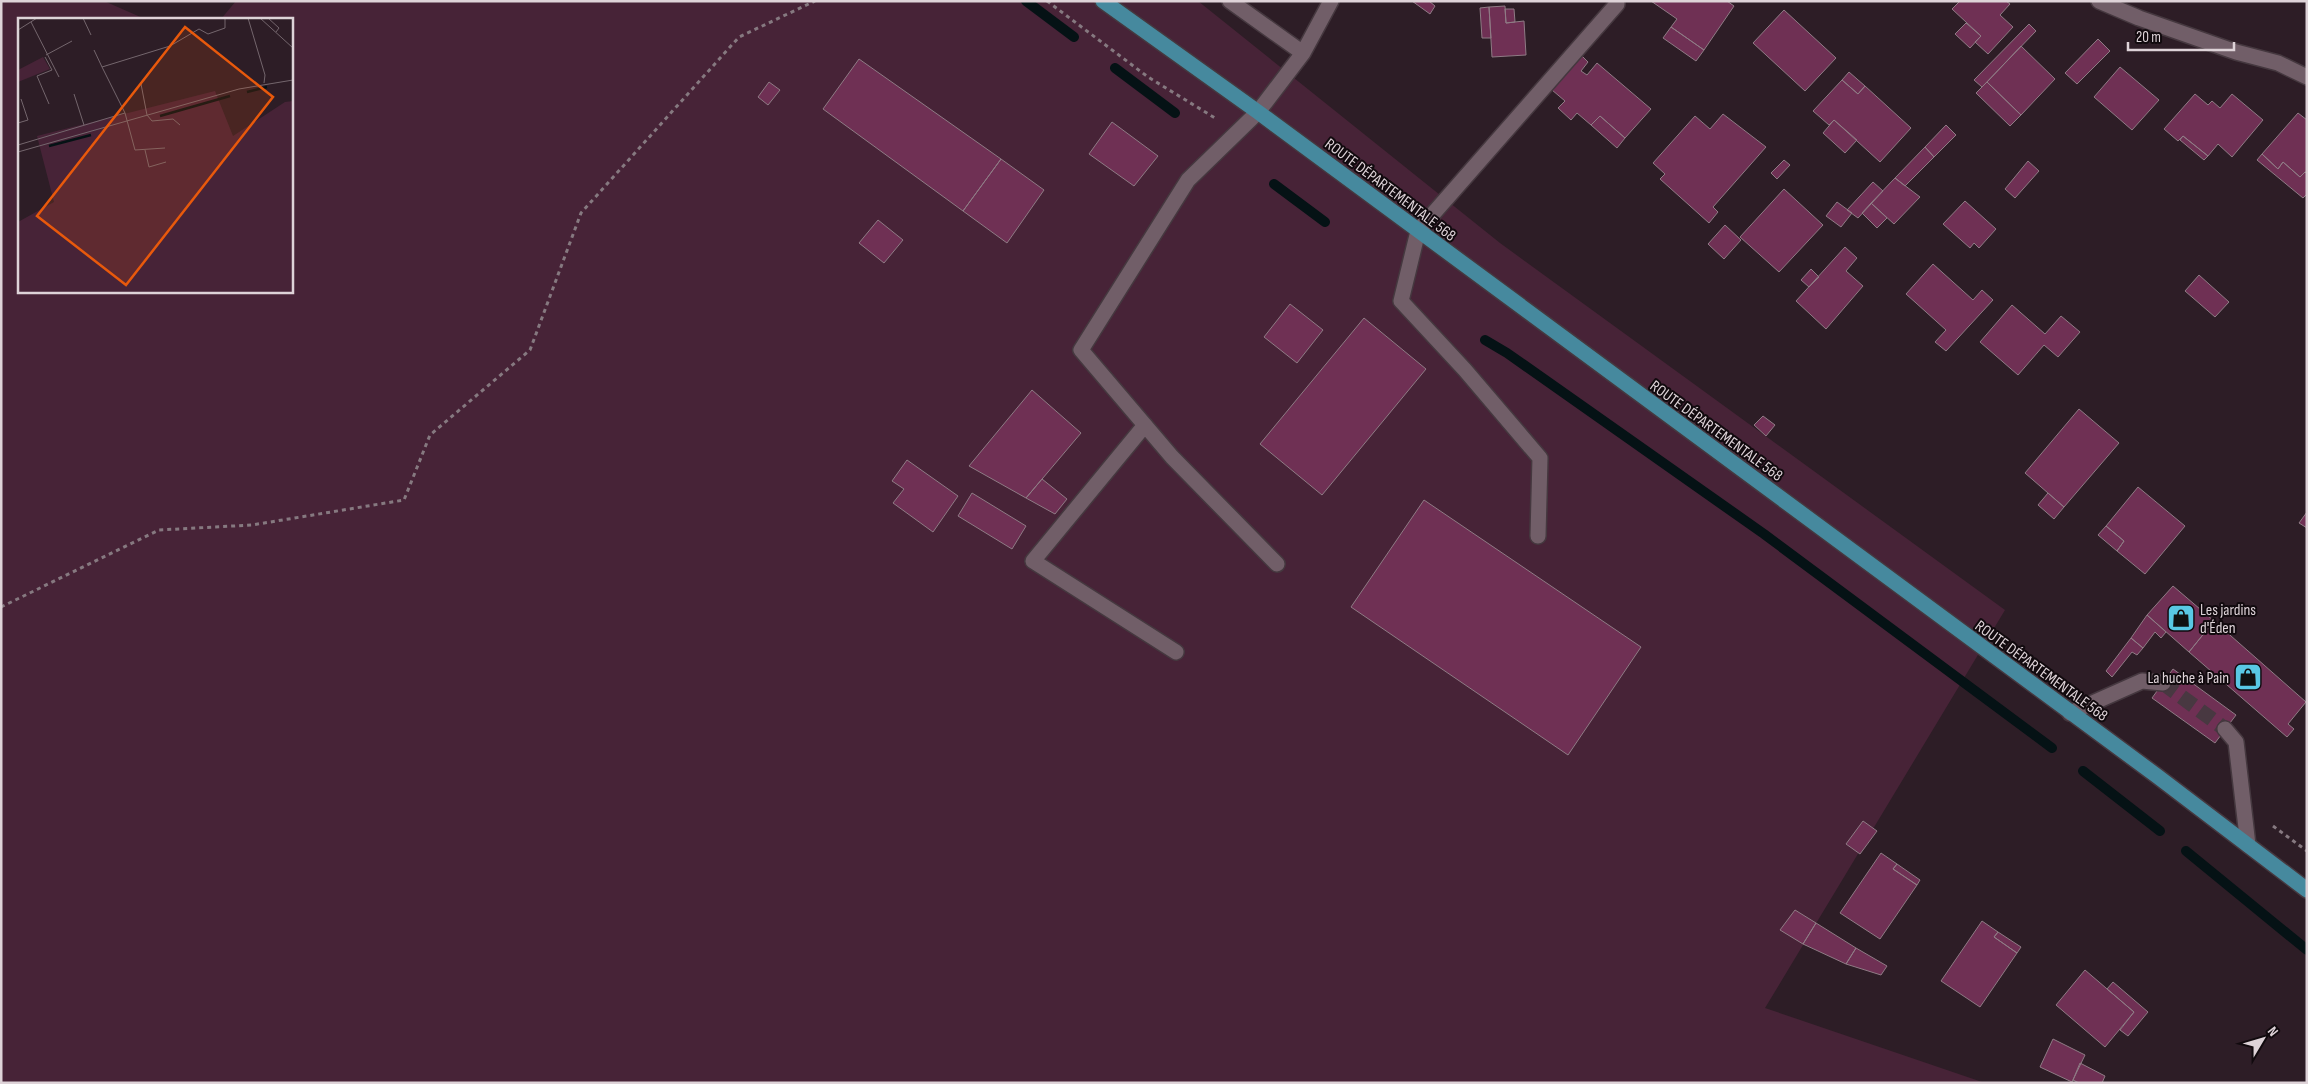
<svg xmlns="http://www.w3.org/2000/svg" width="2308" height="1084" font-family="'Sofia Sans Condensed',sans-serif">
  <rect width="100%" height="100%" fill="#2d1d26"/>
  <path fill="#472337" d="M1,1H104L145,19H19V291H291V19H221L236,1H1198L1500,243L2005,610L1765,1008L1985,1083H1Z"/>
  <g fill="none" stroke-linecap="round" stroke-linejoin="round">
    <path stroke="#051215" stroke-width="10" d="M1026,1L1074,37
      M1115,68L1175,113
      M1274,184L1325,222
      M1485,340L1507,353L1764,534L2052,748
      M2083,771L2160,831
      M2186,851L2307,950"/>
  </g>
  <path fill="#6f3054" stroke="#8f7b85" d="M1412,1H1429L1435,6L1430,14Z
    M1651,1H1727L1734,6L1704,50L1671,27L1677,19Z
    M1960,1H2006L2010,4L2000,15L2013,27L1988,54L1975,42L1981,36L1952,9Z
    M1505,6L1506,23L1524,21L1526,55L1492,57L1489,7Z
    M1489,7L1491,38H1482L1480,8Z
    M1505,9H1514L1515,22L1506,23Z
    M1784,10L1836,58L1805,91L1753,43Z
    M1966,23L1981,36L1970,48L1955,34Z
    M2029,24L2036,31L1982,87L1974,80Z
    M1671,27L1704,50L1696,61L1663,38Z
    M2098,39L2110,51L2077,84L2065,73Z
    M2021,46L2055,79L2021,115L1987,82Z
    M1582,56L1588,62L1581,71L1587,75L1597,63L1651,109L1625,138L1600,116L1591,125L1577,113L1571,120L1558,108L1565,101L1552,90Z
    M859,59L1001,159L963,211L823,109Z
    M2120,67L2159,100L2132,130L2094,97Z
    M1849,72L1865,86L1858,94L1842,80Z
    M1842,80L1858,94L1865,86L1911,128L1880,162L1834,120L1829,125L1813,111Z
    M769,82L780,90L768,105L758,97Z
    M1987,82L2021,115L2010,126L1976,93Z
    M2195,94L2208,105L2212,101L2220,108L2232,94L2263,120L2232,157L2218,144L2208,156L2183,136L2178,141L2164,129Z
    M2298,113L2307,120V173L2305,172L2300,177L2283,162L2278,169L2262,154Z
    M1723,114L1766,147L1713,207L1718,212L1709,223L1660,179L1665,174L1653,163L1695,116L1710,129Z
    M1600,116L1625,138L1617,148L1591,125Z
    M1834,120L1857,140L1845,153L1823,133Z
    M1112,122L1158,156L1134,186L1089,154Z
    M1946,125L1956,135L1934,157L1925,147Z
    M2183,136L2208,156L2204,160L2180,140Z
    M1925,147L1934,157L1905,186L1895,178Z
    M2262,154L2278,169L2283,162L2300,177L2305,172L2307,173V194L2303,198L2257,160Z
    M1001,159L1044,190L1007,243L963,211Z
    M1784,160L1790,165L1777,179L1771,173Z
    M2028,161L2039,171L2015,198L2005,189Z
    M1895,178L1920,197L1894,224L1871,203Z
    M1873,182L1883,191L1858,218L1847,210Z
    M1784,189L1823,225L1779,272L1740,237Z
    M1965,201L1996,229L1979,248L1974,243L1970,248L1943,224Z
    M1837,202L1852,213L1841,227L1826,216Z
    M1871,203L1887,218L1877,228L1862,213Z
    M878,220L903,240L884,263L859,243Z
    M1725,225L1741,240L1724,259L1708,244Z
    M1845,247L1857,258L1846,271L1863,286L1826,329L1796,301Z
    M1933,264L1973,300L1982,290L1993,300L1946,351L1935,342L1946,330L1906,294Z
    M1811,269L1819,277L1809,287L1801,280Z
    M2199,275L2229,302L2215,317L2185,291Z
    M1290,304L1323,330L1297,363L1264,337Z
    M2012,305L2045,334L2061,316L2080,332L2058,357L2044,345L2018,375L1980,342Z
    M1364,318L1426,369L1322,495L1260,444Z
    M1032,390L1081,433L1026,498L969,466Z
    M2079,409L2119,443L2064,507L2025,473Z
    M1763,416L1775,425L1766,436L1754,425Z
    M907,460L958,496L933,532L893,503L904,489L892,481Z
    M1042,479L1067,499L1055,514L1026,498Z
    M2138,487L2185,526L2145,574L2117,551L2124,541L2106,526Z
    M972,493L1026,526L1012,549L958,516Z
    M2048,493L2064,507L2054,519L2038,505Z
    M1424,500L1641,647L1568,755L1351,607Z
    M2307,512V528L2299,523Z
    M2106,526L2124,541L2117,551L2098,535Z
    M2173,586L2214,621L2189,652L2147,615Z
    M2147,615L2166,632L2161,638L2155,632L2143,648L2131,638Z
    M2214,621L2306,702L2288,724L2294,729L2287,737L2189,652Z
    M2131,638L2143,648L2137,655L2132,652L2112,677L2106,671Z
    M2173,669L2236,715L2215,743L2152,698Z
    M1863,821L1877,831L1860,854L1846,844Z
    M1881,853L1897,864L1893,869L1917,885L1880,939L1840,913Z
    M1897,864L1920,880L1917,885L1893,869Z
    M1795,910L1816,923L1803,944L1780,930Z
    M1982,921L1998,932L1994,937L2017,953L1980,1007L1941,981Z
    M1816,923L1856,948L1846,964L1803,944Z
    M1998,932L2021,947L2017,953L1994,937Z
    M1856,948L1887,966L1881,975L1846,964Z
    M2085,970L2134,1012L2105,1047L2056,1005Z
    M2113,982L2148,1012L2128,1036L2120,1030L2134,1012L2107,989Z
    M2053,1039L2085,1055L2072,1082L2040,1067Z
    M2080,1063L2105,1076L2102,1083H2079L2073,1080Z"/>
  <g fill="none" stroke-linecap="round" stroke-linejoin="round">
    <path stroke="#483841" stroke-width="15" stroke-dasharray="15 8" stroke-linecap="butt" d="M2163,683L2225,729"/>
    <g stroke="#45383f" stroke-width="18">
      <path id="minor" d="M1230,1L1303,53
        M2099,1L2139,18L2236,52L2278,63L2307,77
        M1145,425L1033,561L1176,652
        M1538,536L1540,458L1465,370L1401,301L1418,231L1617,4
        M1277,564L1172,457L1081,350L1188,180L1258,112L1303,53L1331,1
        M2070,713L2142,681L2163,683
        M2225,729L2236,742L2248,845"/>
    </g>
    <g stroke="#45383f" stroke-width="18">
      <path id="major" d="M1103,1L1258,112L2157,776L2307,890"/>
    </g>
    <path stroke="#867980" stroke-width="3" stroke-dasharray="4 4" stroke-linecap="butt" d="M1047,1L1148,77L1215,118
      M1,607L159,530L252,525L404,500L430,435L530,350L581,213L739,37L815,1
      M2273,826L2307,851"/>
    <use href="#minor" stroke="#715e68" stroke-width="15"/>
    <use href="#major" stroke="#46899e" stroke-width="15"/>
  </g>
  <defs>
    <g id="shop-square" transform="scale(1.4375)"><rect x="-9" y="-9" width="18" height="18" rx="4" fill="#59c8e4" stroke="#110a0e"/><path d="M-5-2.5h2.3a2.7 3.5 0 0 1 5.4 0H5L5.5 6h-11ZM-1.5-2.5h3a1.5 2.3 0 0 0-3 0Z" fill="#111"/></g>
  </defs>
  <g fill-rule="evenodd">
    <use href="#shop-square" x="2181" y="618"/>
    <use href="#shop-square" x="2248" y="677"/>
  </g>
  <g text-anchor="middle" stroke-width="4" stroke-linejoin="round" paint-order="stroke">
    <g font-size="16" fill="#ded3d8" stroke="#110a0e">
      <text transform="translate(1391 189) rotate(37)" y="6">ROUTE DÉPARTEMENTALE 568</text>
      <text transform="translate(1717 430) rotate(36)" y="6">ROUTE DÉPARTEMENTALE 568</text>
      <text transform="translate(2042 670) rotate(36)" y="6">ROUTE DÉPARTEMENTALE 568</text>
    </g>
    <g font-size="16" fill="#ded3d8" stroke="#110a0e" text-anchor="start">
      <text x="2200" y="615">Les jardins<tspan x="2200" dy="18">d'Éden</tspan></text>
      <text x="2229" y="683" text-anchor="end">La huche à Pain</text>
    </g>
  </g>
  <g transform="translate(18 18)">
    <rect width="275" height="275" fill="#2d1d26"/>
    <path d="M25,39L32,51L0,64V52ZM197,73L215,118L267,84L275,83V275H0V204L36,184L19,118Z" fill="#472337"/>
    <path fill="none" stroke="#051215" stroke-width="2.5" d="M229,74L249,69M142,98L212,78M31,128L73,117"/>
    <path fill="none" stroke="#74666d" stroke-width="1" d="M65,0L73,17M230,0L247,57L246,65M242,0L275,30M250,0L261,10L258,14M13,4L41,59M0,12L19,0M76,32L84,49M28,37L54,23M27,39L34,52L19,58L31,86M123,66L129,97L134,103L155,101L162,107M56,76L66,107M0,105L10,102L3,81M0,127L107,95M147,130L117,132L107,95L84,49L152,28L181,11L190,16L207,10V0M127,132L131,149L148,144M0,134L221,71L275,62"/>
    <path fill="#e8590c" fill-opacity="0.15" stroke="#e8590c" stroke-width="2.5" d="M167,9L255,79L108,267L19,198Z"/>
    <rect width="275" height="275" fill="none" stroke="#ded3d8" stroke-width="2.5"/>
  </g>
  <rect width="2308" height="1084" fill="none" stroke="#ded3d8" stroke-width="5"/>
  <g transform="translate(2263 1039) rotate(52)" stroke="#110a0e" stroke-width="4" paint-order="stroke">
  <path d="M0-4L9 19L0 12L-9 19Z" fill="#ded3d8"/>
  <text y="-8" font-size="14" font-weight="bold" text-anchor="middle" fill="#ded3d8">N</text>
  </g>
  <path d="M2128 42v8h106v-8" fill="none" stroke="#ded3d8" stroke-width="2.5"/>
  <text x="2136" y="42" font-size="15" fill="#ded3d8" stroke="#110a0e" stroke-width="4" paint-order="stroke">20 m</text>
</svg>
